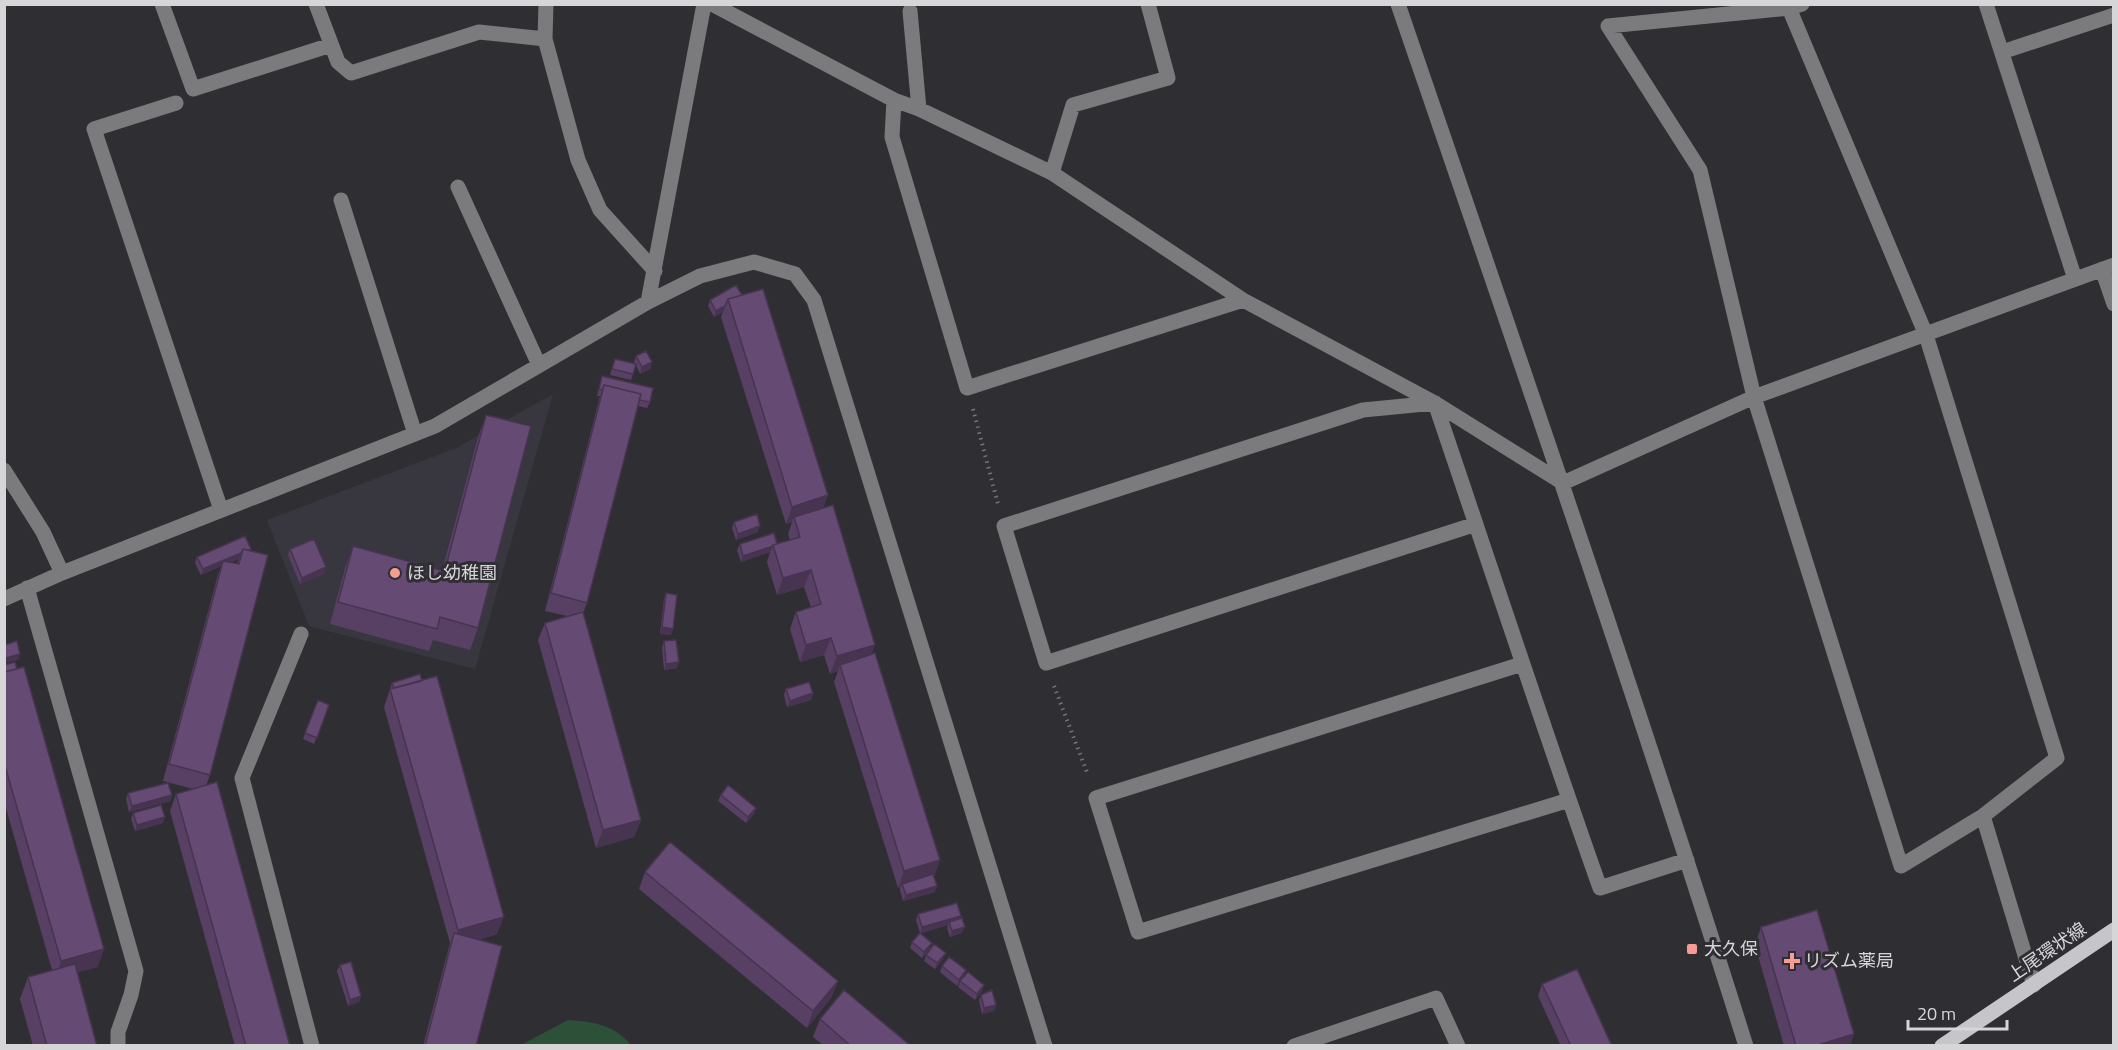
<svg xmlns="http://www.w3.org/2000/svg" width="2118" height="1050" font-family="'Titillium Web','Noto Sans JP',sans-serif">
  <rect width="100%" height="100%" fill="#2f2f33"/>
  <path fill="#383740" d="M553,394L475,669L309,626L267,520L456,448Z"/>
  <path fill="#2d5038" d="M568,1020C594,1022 613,1024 631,1045H521Z"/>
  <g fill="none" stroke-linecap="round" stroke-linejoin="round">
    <path stroke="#747377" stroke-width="4" stroke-dasharray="1.5 4.5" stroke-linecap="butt" d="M973,409L998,504
      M1054,686L1088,775"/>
    <path stroke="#7b7a7c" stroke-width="15" d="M162,4L193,89L331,45
      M316,4L338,62L351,73L479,32L545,39
      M546,4L545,39L578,160L600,210L655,271
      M712,4L894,100L919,109L1052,173L1243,300L1435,403L1563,483L1754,397L2114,265
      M1398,4C1517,351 1636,696 1746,1046
      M1788,4L1789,8L1926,335L2057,758L1983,816L1901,866L1754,397L1700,170L1608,26L1789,8L1802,4
      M1986,4L2075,279
      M910,11L919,109
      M2002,52L2114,15
      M894,100L892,137L967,388L1243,300
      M176,103L94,129L221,510
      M1052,173L1073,105L1168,78L1148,4
      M458,187L539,365
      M341,200L415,434
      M2102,269L2114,304
      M648,302L704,4
      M4,470L43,532L62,573
      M1476,524L1046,663L1004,526L1363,410L1435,403C1490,565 1543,727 1600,888L1687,860
      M27,588L136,971L131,995L118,1032V1046
      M4,599L62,573L435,426L648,302L700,276L754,262L795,274L814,300L1045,1046
      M301,634L242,778L312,1046
      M1522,664L1096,798L1138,932L1569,800
      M1983,816L2034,985
      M1294,1046L1436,998L1458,1046"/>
    <path stroke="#c6c5c9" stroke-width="15" d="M1942,1046L2114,930"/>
  </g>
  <path fill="#574063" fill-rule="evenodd" d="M736,285L828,495L823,508L940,860L934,876L935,892L903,901L900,890V888H898L834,682L838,671L830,674L824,655L800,662L790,629L796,612L811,607L804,587L777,595L767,562L770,552L741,562L737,550L740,544H777L790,540L788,534L792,522L786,524L721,317L723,312L714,317L708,306L710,300Z
    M636,356L652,362L650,369L640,374L636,365L631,380L610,375L615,359L635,364L634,362Z
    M602,376L650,402L647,408L638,406L587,603L583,613L641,820L634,837L596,848L538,640L545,623L567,616L545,611L600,396H597Z
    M486,415L478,628L470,650L433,640L429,651L330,624L345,568L353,546L440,570L443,567L478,437Z
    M734,522L758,532L736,540L732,528Z
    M251,549L210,775L206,786L290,1046H235L170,811L176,794L193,789L163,781L217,578L221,566L201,575L195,563L197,557ZM239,559L237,564L231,562Z
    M290,549L326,567L324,574L300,584L288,555Z
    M666,593L671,635L660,634L664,599Z
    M664,641L677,668L664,670L662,647Z
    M4,665L98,967L77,972L97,1046H33L20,999L28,977L52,970L4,801Z
    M392,683L497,934L478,940L476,1046H423L450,943L384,707Z
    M786,689L813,693L811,700L787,707L784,695Z
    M318,700L329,705L314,744L303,739Z
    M128,793L172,795L170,801L129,812L126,799Z
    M721,795L754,814L746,823L718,801Z
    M133,813L163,823L135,831L131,819Z
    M645,872L838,981L831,998L807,1028L639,889Z
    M918,914L960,918L962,933L950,937L947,928L948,925L920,933L930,949L922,958L910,948L912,942L920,933L916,920Z
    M1761,927L1850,1046H1784L1755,945Z
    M926,955L943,959L935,969L924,961Z
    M340,965L361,996L359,1002L348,1006L337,971Z
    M942,966L966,970L964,976L982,991L975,1000L958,987L960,981L957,986L940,972Z
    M1542,984L1612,1046H1561L1538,996Z
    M981,995L996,1005L994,1011L982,1014L979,1001Z
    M820,1019L911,1046H824L813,1037Z"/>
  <path fill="#473450" d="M725,306L723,312L714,317L716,311Z
    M652,362L650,369L640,374L642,367Z
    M828,495L821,513L794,517L792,522L786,524L792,507Z
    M760,526L758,532L736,540L738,534Z
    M773,546L770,552L741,562L743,556Z
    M241,553L239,559L222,566L223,561L221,566L201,575L203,569Z
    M326,567L324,574L300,584L302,578Z
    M811,570L804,587L777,595L783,578Z
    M662,627L673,629L671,635L660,634Z
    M831,638L824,655L800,662L806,645Z
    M875,645L869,662L840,665L838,671L830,674L837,656Z
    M20,654L18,660L4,663L6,658Z
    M679,662L677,668L664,670L666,664Z
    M813,693L811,700L787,707L790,701Z
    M172,795L170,801L129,812L132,806Z
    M756,808L754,814L746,823L748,817Z
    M165,817L163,823L135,831L137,825Z
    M641,820L634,837L596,848L603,830Z
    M940,860L934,877L902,884L900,888H898L904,871Z
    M937,886L935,892L903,901L906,895Z
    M961,916L959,922H949L948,925L920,934L922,927Z
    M504,917L497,934L451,947L458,930Z
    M965,927L962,933L950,937L952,931Z
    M932,943L930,949L922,958L924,952Z
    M104,949L98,967L55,979L61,961Z
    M946,953L943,959L935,969L937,963Z
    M966,970L964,976L957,986L959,980Z
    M838,981L831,998L807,1028L813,1011Z
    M984,985L982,991L975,1000L977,994Z
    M361,996L359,1002L348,1006L350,1000Z
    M996,1005L994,1011L982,1014L984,1008Z
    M1854,1034L1850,1046H1815Z"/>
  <path fill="#654a73" stroke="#473450" stroke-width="1.5" d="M736,285L742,295L728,299L725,306L716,311L710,300Z
    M763,289L828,495L792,507L728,299Z
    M646,351L652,362L642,367L636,356Z
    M615,359L636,364L633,374L612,369Z
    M602,376L653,388L650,402L639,400L641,394L604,385L602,390L599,389Z
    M604,385L641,394L587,603L551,593Z
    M486,415L531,426L478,628L440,617L437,629L338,602L353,546L440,570L446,566Z
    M833,505L875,645L837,656L831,638L806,645L796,612L821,604L811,570L783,578L773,545L800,537L794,517Z
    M757,514L760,526L738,534L734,522Z
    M774,533L777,544L773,545V546L743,556L740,544Z
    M245,536L251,549L248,550L243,549L241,553L203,569L197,557Z
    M314,539L326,567L302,578L290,549Z
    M243,549L268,555L210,775L169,764L223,561L239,564Z
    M666,593L677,595L673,629L662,627Z
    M583,612L641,820L603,830L545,623Z
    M676,640L679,662L666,664L664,641Z
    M17,641L20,654L6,658L4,653V645Z
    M875,653L940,860L904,871L840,665Z
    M15,662L17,669L4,672V665Z
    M24,667L104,949L61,961L4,762V672Z
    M420,674L422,681L394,688L392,683Z
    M437,676L504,917L458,930L390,689Z
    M809,682L813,693L790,701L786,689Z
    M318,700L329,705L317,738L305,733Z
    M217,782L290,1046H246L176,794Z
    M168,783L172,795L132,806L128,793Z
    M728,785L756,808L748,817L721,795Z
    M161,805L165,817L137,825L133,813Z
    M670,842L838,981L813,1011L645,872Z
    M933,874L937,886L906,895L902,884Z
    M957,903L961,916L922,927L918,914Z
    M1817,910L1854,1034L1815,1046H1796L1761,927Z
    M962,918L965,927L952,931L949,922Z
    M454,933L502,946L476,1046H425Z
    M920,933L932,943L924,952L912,942Z
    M934,944L946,953L937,963L926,955Z
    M949,957L966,970L959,980L942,966Z
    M351,962L361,996L350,1000L340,965Z
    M75,964L97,1046H47L28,977Z
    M1577,969L1612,1046H1571L1542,984Z
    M968,972L984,985L977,994L960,981Z
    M844,990L911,1046H851L820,1019Z
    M992,990L996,1005L984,1008L981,995Z"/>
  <g fill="#f59c95" stroke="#2f2f33" stroke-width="2">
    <circle cx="395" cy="573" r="6"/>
    <rect x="1686" y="943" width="12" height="12" rx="3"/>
    <path d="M1789 952h6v6h6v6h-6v6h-6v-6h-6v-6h6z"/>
  </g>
  <g text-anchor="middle" stroke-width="6" stroke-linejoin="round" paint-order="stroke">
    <g font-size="18" fill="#d6d5d8" stroke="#2f2f33" text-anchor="start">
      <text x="407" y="579">ほし幼稚園</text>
      <text x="1704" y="955">大久保</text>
      <text x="1804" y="967">リズム薬局</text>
    </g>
    <g font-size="18" fill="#d6d5d8" stroke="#2f2f33">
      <text transform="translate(2047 952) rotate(-34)" y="6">上尾環状線</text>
    </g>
  </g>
  <rect width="2118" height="1050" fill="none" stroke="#d6d5d8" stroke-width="12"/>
  <path d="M1908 1020v9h99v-9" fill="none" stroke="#d6d5d8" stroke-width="3"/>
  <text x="1917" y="1020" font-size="18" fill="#d6d5d8" stroke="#2f2f33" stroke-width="4.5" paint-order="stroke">20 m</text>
</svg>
